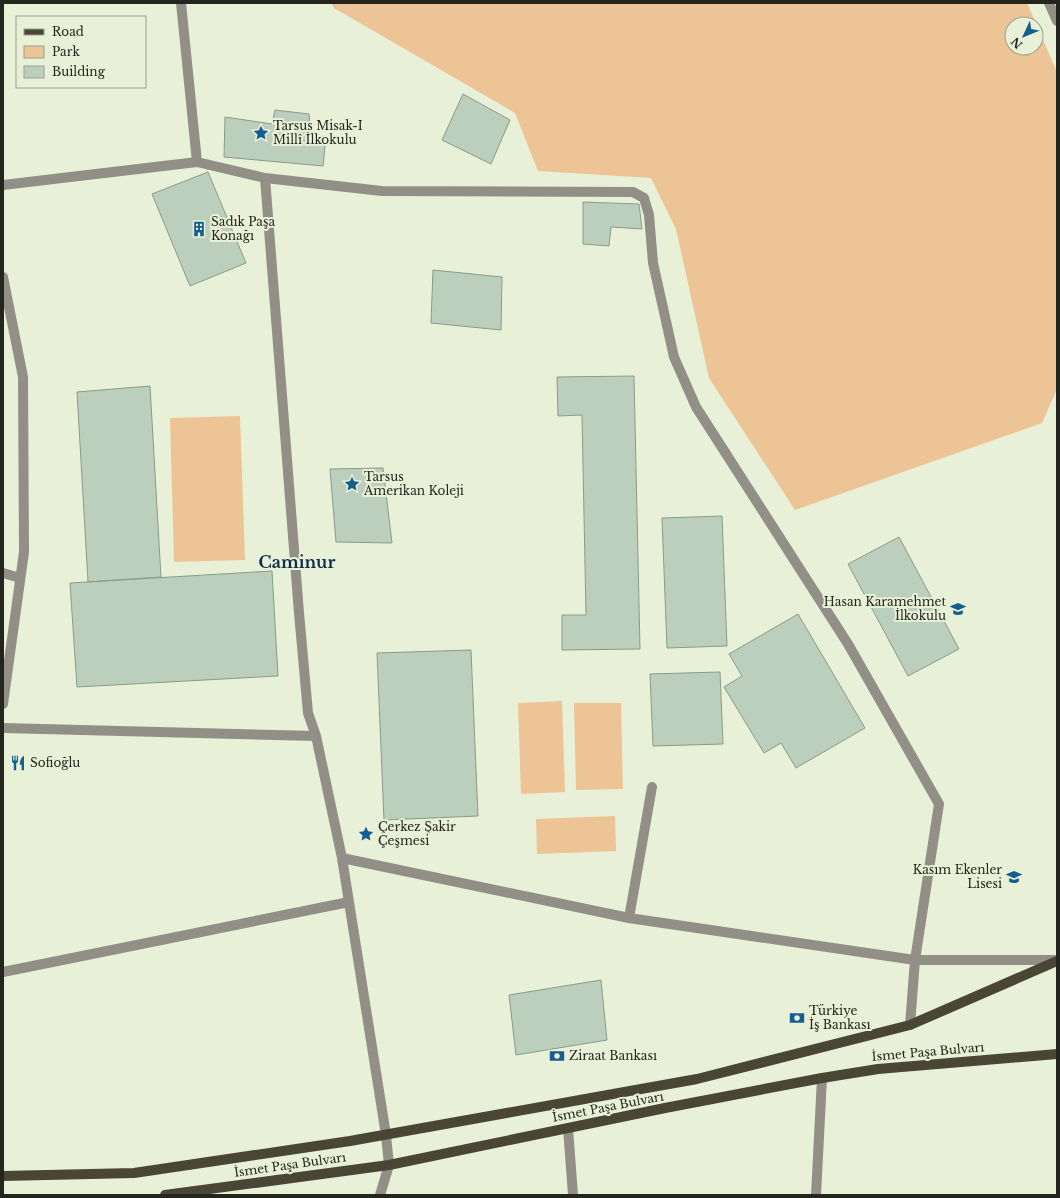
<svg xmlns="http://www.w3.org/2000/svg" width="1060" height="1198" font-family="'Libre Baskerville',serif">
  <rect width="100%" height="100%" fill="#e9f0d8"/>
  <path fill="#edc496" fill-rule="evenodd" d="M331,3H1027L1057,72V389L1042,423L795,510L709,378L676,229L651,178L538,171L515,113L334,8ZM1012,24H1036V48H1012Z
    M240,416L245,560L174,562L170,418Z
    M562,701L565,792L521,794L518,703Z
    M574,703H621L623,789L576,790Z
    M615,816L616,851L537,854L536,819Z"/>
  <path fill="#bccebc" stroke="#899b89" d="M463,94L510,120L491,164L442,140Z
    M275,110L309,114L311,133L326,137L323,166L224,157L225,117L272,124Z
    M208,172L246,263L190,286L152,194Z
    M583,202L639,204L642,229L611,227L609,246L583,244Z
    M433,270L502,277L501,330L431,323Z
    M634,376L640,649L562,650V615H586L582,415L558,416L557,377Z
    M150,386L161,577L88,582L77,392Z
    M383,468L392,543L336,542L330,469Z
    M722,516L727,646L667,648L662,518Z
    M899,537L959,649L908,676L848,564Z
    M272,571L278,676L77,687L70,583Z
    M798,614L865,728L796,768L781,743L764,753L724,687L742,676L729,654Z
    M471,650L478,816L384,820L377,653Z
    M720,672L723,744L653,746L650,674Z
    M601,980L607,1040L516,1055L509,995Z"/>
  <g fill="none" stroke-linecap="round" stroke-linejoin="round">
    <path stroke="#929086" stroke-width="10" d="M181,3L197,162
      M1049,3L1057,21
      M265,178L299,613L308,713L316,736L342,858L386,1135L389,1165L380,1195
      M3,185L197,162L265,178L382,191L633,192L644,198L649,215L653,263L674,357L696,407L848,644L939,804L915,960L910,1025
      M3,277L23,377L24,552L3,704
      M3,573L20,578
      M3,728L316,736
      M342,858L629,918L915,960H1057
      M629,918L652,787
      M3,972L349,902
      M568,1128L573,1195
      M816,1195L822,1078"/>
    <path stroke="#4a4635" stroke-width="10" d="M3,1176L134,1173L350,1141L697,1079L910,1025L1057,961
      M165,1195L389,1165L665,1108L822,1078L878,1069L1057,1054"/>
  </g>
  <defs>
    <g id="sight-bare" transform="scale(1.2)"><path d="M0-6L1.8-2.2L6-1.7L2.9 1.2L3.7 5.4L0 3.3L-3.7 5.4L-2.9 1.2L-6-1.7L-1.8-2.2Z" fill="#155e91" stroke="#e9f0d8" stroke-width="2.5" paint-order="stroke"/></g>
    <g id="building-bare" transform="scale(1.2)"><path d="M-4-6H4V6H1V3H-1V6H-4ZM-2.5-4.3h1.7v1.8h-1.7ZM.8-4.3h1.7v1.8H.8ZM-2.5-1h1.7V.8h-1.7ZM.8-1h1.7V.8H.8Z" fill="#155e91" stroke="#e9f0d8" stroke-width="2.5" paint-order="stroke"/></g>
    <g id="school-bare" transform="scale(1.2)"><path d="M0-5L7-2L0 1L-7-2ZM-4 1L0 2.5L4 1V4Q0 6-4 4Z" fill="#155e91" stroke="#e9f0d8" stroke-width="2.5" paint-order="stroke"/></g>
    <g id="restaurant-bare" transform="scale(1.2)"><path d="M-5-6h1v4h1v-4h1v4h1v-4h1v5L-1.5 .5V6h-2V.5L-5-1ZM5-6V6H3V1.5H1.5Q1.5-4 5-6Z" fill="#155e91" stroke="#e9f0d8" stroke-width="2.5" paint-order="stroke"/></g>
    <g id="bank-bare" transform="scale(1.2)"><path d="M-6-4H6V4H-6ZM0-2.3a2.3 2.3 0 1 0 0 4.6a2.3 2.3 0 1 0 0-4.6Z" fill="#155e91" stroke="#e9f0d8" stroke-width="2.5" paint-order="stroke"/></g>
  </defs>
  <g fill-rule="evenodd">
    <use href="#sight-bare" x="261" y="133"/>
    <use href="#building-bare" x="199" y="229"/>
    <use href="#sight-bare" x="352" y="484"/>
    <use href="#school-bare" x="958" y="609"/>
    <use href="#restaurant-bare" x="18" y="763"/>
    <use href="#sight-bare" x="366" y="834"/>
    <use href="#school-bare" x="1014" y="877"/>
    <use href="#bank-bare" x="797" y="1018"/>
    <use href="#bank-bare" x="557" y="1056"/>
  </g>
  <g text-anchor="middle" stroke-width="4" stroke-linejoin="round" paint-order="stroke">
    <g font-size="12" fill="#24261e" stroke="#e9f0d8" text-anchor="start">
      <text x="273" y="130">Tarsus Misak-I<tspan x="273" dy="14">Millî İlkokulu</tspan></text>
      <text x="211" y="226">Sadık Paşa<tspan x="211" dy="14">Konağı</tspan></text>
      <text x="364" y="481">Tarsus<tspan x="364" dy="14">Amerikan Koleji</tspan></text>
      <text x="946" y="606" text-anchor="end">Hasan Karamehmet<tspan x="946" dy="14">İlkokulu</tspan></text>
      <text x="30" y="767">Sofioğlu</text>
      <text x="378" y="831">Çerkez Şakir<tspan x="378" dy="14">Çeşmesi</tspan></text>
      <text x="1002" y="874" text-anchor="end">Kasım Ekenler<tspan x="1002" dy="14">Lisesi</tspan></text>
      <text x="809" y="1015">Türkiye<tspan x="809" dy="14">İş Bankası</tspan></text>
      <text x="569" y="1060">Ziraat Bankası</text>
    </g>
    <g font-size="12" fill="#24261e" stroke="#e9f0d8">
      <text transform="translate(928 1052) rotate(-5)" y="4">İsmet Paşa Bulvarı</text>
      <text transform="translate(608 1107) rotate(-11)" y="4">İsmet Paşa Bulvarı</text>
      <text transform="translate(290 1165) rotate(-8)" y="4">İsmet Paşa Bulvarı</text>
    </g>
    <g font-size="16" font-weight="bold" fill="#0d2e47" stroke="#e9f0d8">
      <text x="297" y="568">Caminur</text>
    </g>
  </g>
  <rect width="1060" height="1198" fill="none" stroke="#24261e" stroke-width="8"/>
  <rect x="16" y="16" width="130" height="72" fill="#e9f0d8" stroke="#9a9f8e"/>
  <rect x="24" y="29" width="20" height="6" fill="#4a4635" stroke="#9a9f8e"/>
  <text x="52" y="36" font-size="12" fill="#24261e">Road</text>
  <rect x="24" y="46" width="20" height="12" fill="#edc496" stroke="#9a9f8e"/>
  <text x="52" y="56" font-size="12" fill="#24261e">Park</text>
  <rect x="24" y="66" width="20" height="12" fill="#bccebc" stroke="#9a9f8e"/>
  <text x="52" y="76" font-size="12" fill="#24261e">Building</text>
  <g transform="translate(1024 36) rotate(226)"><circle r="19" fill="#e9f0d8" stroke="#9a9f8e"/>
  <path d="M0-3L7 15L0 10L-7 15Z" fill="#155e91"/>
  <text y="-6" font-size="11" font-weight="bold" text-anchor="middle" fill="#24261e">N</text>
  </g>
</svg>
